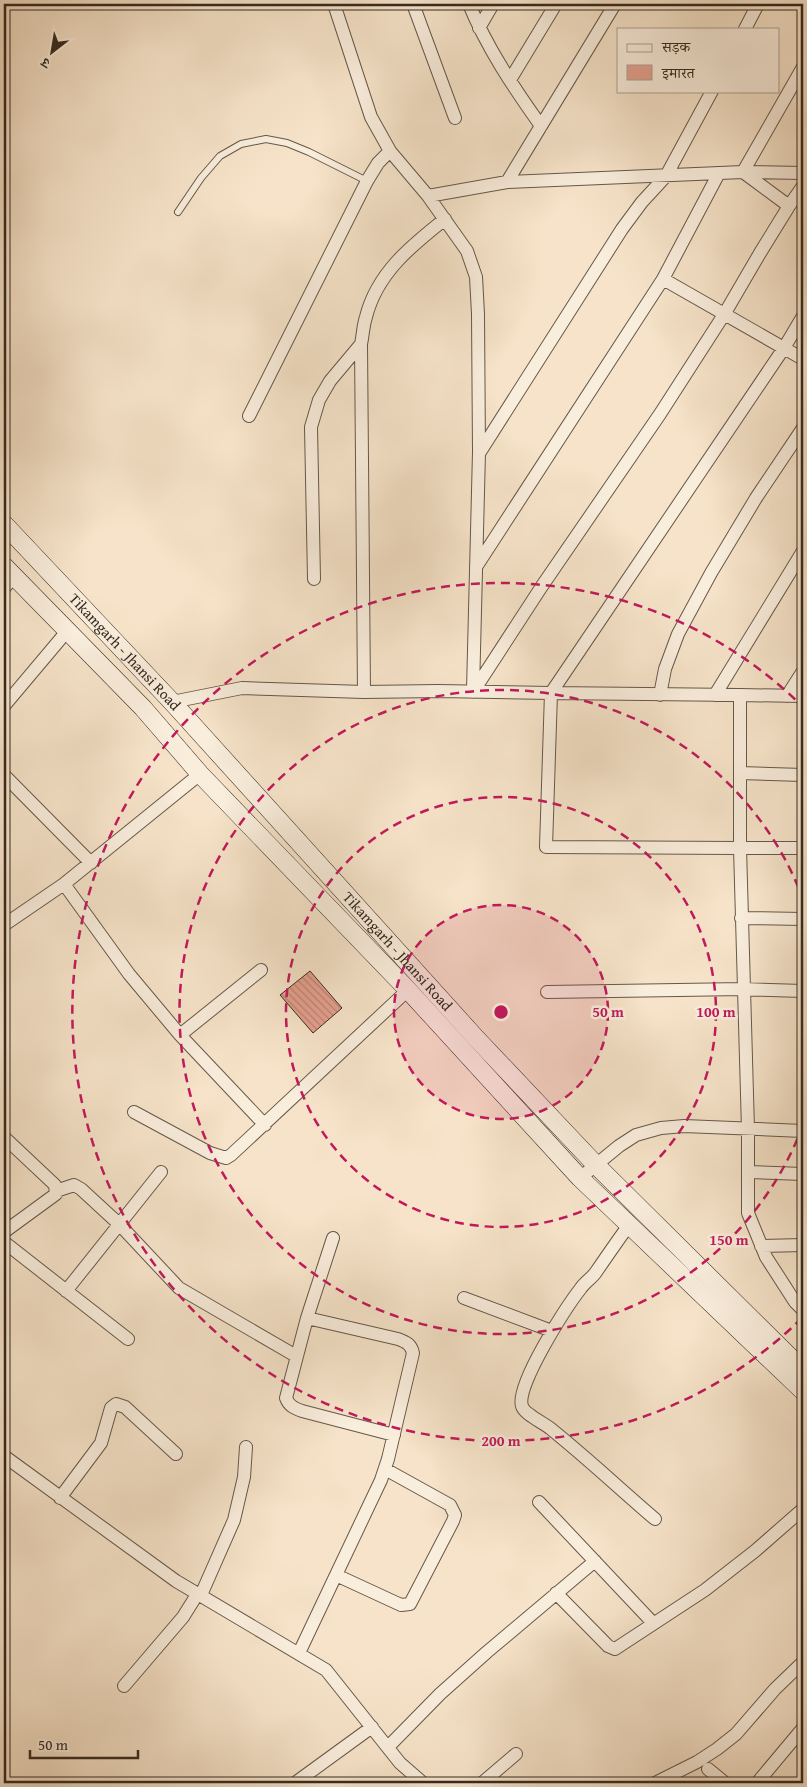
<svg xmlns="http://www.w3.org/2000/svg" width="807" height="1787" font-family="'Gentium Book Plus','Noto Serif Devanagari',serif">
  <defs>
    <pattern id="building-back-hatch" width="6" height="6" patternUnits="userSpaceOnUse" patternTransform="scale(1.25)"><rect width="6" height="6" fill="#e5a08f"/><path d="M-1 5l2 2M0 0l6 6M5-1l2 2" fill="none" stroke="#ba8374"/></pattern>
  </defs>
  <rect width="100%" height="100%" fill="#f6e3c9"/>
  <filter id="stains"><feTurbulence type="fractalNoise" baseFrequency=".004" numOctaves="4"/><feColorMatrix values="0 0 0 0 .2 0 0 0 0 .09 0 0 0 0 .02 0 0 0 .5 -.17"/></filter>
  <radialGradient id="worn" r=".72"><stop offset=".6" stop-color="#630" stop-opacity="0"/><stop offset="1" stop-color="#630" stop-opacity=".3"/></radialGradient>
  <path fill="url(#building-back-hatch)" stroke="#352a20" d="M310,971L342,1008L313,1033L280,995Z"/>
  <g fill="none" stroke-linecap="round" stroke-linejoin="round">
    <g stroke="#65584a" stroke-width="8">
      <path id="lane" d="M178,212L201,178L220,156L241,144L266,139L287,143L309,152L367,181"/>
    </g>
    <g stroke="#65584a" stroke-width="14">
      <path id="street" d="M334,4L371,117L390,151L428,196L467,251L476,277L478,314L479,452L473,690
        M413,4L455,118
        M469,4C487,48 514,88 541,126
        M479,28L493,4
        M745,29L758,4
        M510,80L556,4
        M507,182L615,4
        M428,196L507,182L743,172L803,173
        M789,206L803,186
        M663,279L803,359
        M249,416L367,181L378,163L390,151
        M480,452L622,229L642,202L666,176L712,91
        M476,567L663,279L719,173
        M314,579L311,427L319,400L330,381L361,344
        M4,588L14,577
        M364,692L361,344C363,335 363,326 366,317C377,273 411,246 445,219
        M473,692L542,586L660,414L725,313L760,253L789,206L743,172L803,67
        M551,693L784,348L803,316
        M660,695L665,669L678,634L711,573L756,498L803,428
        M715,695L803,551
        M740,695L803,696
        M787,696L803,671
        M172,702L242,688L364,692L438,691L551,693L546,847L740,848V695L551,693
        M4,706L68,630
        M740,773L803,775
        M4,775L91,863
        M803,848H740L748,1129V1213L766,1257L795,1302L803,1310
        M64,884L129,974L180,1035L265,1125
        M741,918L803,919
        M4,925L64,884L200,774
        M547,992L743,989L803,991
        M180,1035L261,970
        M134,1112L210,1153L226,1158L231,1155L408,990
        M4,1137L55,1185L56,1194L4,1232
        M748,1172L803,1174
        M580,1178L619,1146L636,1135L661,1128L684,1126L803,1131
        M56,1191L74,1185L81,1189L119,1224L179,1288L296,1356
        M629,1225C618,1240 607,1256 596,1272C592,1278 585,1282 581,1288C567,1306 515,1386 522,1406C524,1414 544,1423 551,1429C587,1458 620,1489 655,1519
        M333,1238L307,1318L286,1398C289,1406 294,1408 302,1411L394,1435
        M4,1242L128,1339
        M761,1246L803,1245
        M66,1291L161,1172
        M464,1298L552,1331
        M4,1456L176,1581L326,1670L400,1763L423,1783
        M60,1498L101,1443L111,1408L116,1404L125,1407L176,1454
        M539,1502L653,1623
        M336,1575L401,1605L410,1604L453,1521L455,1515L450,1505L385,1469
        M556,1593L608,1646L615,1649L705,1590L755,1551L803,1509
        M201,1595L234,1520L244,1477L246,1447
        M299,1653L381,1480L388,1459L413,1353C411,1344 406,1342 398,1339L307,1318
        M124,1686L183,1617L198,1593
        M388,1747L440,1694L487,1652L595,1561
        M708,1769L725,1783
        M295,1783L372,1727
        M482,1783L516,1754
        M655,1783L697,1762L717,1749L736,1734L775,1689L803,1662
        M757,1783L803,1728"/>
    </g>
    <g stroke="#352a20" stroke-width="19">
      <g id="secondary">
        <path id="s1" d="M4,524L172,702L475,1037L596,1165L803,1370"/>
        <path d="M4,566L143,708L200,774L408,990L580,1178L803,1391"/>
      </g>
    </g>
    <use href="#lane" stroke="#f9eddc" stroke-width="6"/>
    <use href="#street" stroke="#f9eddc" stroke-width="12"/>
    <use href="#secondary" stroke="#f9eddc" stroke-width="18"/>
  </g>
  <circle cx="501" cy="1012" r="107" fill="#c2185b" fill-opacity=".12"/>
  <g fill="none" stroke="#c2185b" stroke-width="2.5" stroke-dasharray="9 6">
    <circle cx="501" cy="1012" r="107"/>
    <circle cx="501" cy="1012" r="215"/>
    <path d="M803 1125A322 322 0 1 1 803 899"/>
    <path d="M802 1318A429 429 0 1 1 802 706"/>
  </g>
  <g text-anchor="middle" stroke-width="5" stroke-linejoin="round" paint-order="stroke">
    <g font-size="15" fill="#352a20" stroke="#f9eddc">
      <text dy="5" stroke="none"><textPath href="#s1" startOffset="176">Tikamgarh - Jhansi Road</textPath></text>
      <text dy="5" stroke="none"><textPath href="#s1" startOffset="581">Tikamgarh - Jhansi Road</textPath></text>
    </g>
  </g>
  <circle cx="501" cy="1012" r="8" fill="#c2185b" stroke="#f9eddc" stroke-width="2.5"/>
  <g font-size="15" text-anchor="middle" font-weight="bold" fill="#c2185b" stroke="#f9eddc" stroke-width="5" stroke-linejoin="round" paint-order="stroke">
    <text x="608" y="1017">50 m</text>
    <text x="716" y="1017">100 m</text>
    <text x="729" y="1245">150 m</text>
    <text x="501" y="1446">200 m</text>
  </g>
  <rect width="807" height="1787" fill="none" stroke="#f6e3c9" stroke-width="20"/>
  <rect x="5" y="5" width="797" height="1777" fill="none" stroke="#352a20" stroke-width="2.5"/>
  <rect x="10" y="10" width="787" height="1767" fill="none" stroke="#352a20"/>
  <rect x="617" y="28" width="162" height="65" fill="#f9eddc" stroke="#ab9f91"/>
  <rect x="627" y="44" width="25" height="8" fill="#f9eddc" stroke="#ab9f91"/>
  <text x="662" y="52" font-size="15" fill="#352a20">सड़क</text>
  <rect x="627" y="65" width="25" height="15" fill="#e5a08f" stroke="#ab9f91"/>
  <text x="662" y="78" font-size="15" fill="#352a20">इमारत</text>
  <g transform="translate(52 52) rotate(211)" stroke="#f9eddc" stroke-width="4" paint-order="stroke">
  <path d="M0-4L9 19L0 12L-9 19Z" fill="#352a20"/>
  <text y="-8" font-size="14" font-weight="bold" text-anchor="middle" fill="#352a20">उ</text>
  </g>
  <path d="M30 1750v8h108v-8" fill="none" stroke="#352a20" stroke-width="2.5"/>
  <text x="38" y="1750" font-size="15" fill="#352a20" stroke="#f9eddc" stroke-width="4" paint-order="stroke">50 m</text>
  <rect width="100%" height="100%" filter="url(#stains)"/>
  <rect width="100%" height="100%" fill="url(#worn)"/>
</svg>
